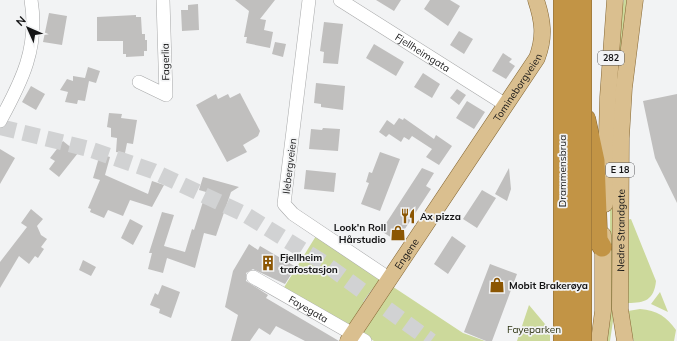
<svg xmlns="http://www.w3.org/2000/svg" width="677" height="341" font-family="Mulish,sans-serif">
  <rect width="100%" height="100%" fill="#f2f3f4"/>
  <path fill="#ccd99b" d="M624,0H627L613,146V321L610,341H606L610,301V156L617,30Z
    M631,219L656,281C654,300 645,303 628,303L627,220Z
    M316,236L463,333L485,341H374L283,289Z
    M660,292L668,312L651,304Z
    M529,305L550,330V341H517Z
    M640,309C657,310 667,317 676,330L674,341H634L631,333L628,311Z"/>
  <path fill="#c0bfbe" d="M235,0H275L260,19L266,20L264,30L273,32L270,48L246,43L247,37H244L249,11Z
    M376,0H401L394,11Z
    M430,0H450L460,6L448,26L424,9Z
    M198,4L199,30L182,31L181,10H188V5Z
    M49,13L67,16L62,45L43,42Z
    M136,15V17H141L142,34H145V40H147V51H144V56L126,57V54H123V41H97V17Z
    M324,22L343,24L338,64L323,63L324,52L320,51Z
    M459,31L473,39L464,54L450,45Z
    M275,42L286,44L283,57L272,54Z
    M374,44L404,62L396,76L366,58Z
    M503,53L512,59L509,62L515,66L506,79L492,71Z
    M88,67L100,71L96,83L89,81L85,101L78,100L77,104L65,102L68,92L60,90L67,79L73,81V76L85,78Z
    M423,73L440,84L432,98L414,87Z
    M316,83L345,86L343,110L321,107V104L314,103Z
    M31,86L45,94L36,110L22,102Z
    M457,89L466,95L459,105L450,98Z
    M240,93L260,131L258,136L243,145L247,152L227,162L196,105L216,94L218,99L228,94L230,98Z
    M677,94V203L655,158L643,101Z
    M467,101L485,112L474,129L456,118Z
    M109,113L122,114L121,118L137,120L133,144L127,143L125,153L116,152L117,138L111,137V128L107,127Z
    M399,118L403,120L404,118L434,139L436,135L452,146L439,165L426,157L432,149L412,136L409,140L404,137L401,142L389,134L386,137L379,132L387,120L394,125Z
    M323,128L340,129L338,151L309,149L311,129L322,130Z
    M63,141L78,153L59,177L49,169L55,161L50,158Z
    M0,149L15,158L0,184Z
    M380,152L400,159L380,211L361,204L369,183L366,182L369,172L372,173Z
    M100,154L110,157L105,175L148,194L152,181L164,185L152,207L130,200L123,216L108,210L104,218L90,212L91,209L88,208L100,180L93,178Z
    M422,168L434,173L426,186L431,189L397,241L381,231Z
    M509,168L511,189L507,201L495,194Z
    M306,170L336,173L334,192L304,189Z
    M203,177L239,187L231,192L216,236L204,233L195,268L167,258L163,273L148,269L152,253H149L162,212L174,215L164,246L185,252L192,229L194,230L206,192L199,190Z
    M482,190L496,198L477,228L463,219Z
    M31,209L43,219L37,226L41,235L47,239L41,247L44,249L38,258L35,256L29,264L19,256L0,288V262L27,227L21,223Z
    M130,219L143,226L133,245L121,238Z
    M452,236L466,246L448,274L434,264Z
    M249,244L258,250L260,246L296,267L285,284L253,269L246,273V281L268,295L266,298L339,341H305L276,326L270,335L259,328L250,341H231L238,315L225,307L233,271Z
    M83,260L96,267L91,276L79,270Z
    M490,264L517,274L492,341H486L464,332Z
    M162,285L180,292L171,318L159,313L160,309L150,305L155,293L158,295Z"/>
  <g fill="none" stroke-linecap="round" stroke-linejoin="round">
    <path stroke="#d1d2d3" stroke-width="16" stroke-dasharray="16 8" stroke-linecap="butt" d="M0,127L89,149L153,171L246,215L324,263L431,341"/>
    <g stroke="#a7a8a9" stroke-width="14">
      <g id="minor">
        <path d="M309,0L284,204L293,214L390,279"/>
        <path id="s1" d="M340,0L506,105"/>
        <path d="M139,82L166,95L163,0"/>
        <path d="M0,121C22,81 39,47 31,0"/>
        <path id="s2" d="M253,277L365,341"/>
      </g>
    </g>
    <g stroke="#856734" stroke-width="17">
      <g id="major">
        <path d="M605,204L608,97L615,0"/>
        <path id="s3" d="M348,341L537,58C545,37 543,21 536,0"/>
        <path d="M599,341L603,311V235"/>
        <path id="s4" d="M625,341L620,309L621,138L624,88L635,0"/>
      </g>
    </g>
    <g stroke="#856734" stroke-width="20">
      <path id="highway" d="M586,119L595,161L598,240L602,247"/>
    </g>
    <use href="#minor" stroke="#fff" stroke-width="13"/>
    <use href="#major" stroke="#dabf8f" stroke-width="16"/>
    <use href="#highway" stroke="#c29445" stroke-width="19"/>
    <g stroke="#856734" stroke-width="20" stroke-linecap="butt">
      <path id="highway-bridge" d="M563,0V341
        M582,0V341"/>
    </g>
    <use href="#highway-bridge" stroke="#c29445" stroke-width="19"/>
  </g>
  <defs>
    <g id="restaurant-bare" transform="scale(1.2)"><path d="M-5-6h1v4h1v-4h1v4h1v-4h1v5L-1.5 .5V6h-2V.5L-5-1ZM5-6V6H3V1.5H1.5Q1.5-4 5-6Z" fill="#8b5603" stroke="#f2f3f4" stroke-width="2.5" paint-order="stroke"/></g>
    <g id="shop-bare" transform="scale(1.2)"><path d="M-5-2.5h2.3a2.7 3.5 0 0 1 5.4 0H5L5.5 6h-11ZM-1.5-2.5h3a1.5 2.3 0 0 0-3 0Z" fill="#8b5603" stroke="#f2f3f4" stroke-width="2.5" paint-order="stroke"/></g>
    <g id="building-bare" transform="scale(1.2)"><path d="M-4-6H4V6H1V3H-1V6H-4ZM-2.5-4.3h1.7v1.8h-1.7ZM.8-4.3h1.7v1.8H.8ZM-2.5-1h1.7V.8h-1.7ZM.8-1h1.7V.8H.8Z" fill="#8b5603" stroke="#f2f3f4" stroke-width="2.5" paint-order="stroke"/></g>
  </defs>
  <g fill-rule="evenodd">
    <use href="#restaurant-bare" x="408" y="216"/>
    <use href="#shop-bare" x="398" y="233"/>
    <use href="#building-bare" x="268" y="263"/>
    <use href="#shop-bare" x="497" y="285"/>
  </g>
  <g text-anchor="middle" stroke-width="3.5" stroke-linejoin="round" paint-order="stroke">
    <g fill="#f2f3f4" stroke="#575758" stroke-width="1">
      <rect x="598" y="51" width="26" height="14" rx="3"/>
      <rect x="606" y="163" width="28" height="14" rx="3"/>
    </g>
    <g font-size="9" font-weight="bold" fill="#141415">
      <text x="611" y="61">282</text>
      <text x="620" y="173">E 18</text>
    </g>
    <g font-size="10" fill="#141415" stroke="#f2f3f4">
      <text dy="4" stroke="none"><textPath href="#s1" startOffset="98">Fjellheimgata</textPath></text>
      <text transform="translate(165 62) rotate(-91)" y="4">Fagerlia</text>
      <text dy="4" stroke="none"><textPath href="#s3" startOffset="305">Tomineborgveien</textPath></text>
      <text transform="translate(289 166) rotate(-83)" y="4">Ilebergveien</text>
      <text transform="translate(562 171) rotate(-90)" y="4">Drammensbrua</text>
      <text dy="4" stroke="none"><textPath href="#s4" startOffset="111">Nedre Strandgate</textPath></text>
      <text dy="4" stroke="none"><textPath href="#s3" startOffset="105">Engene</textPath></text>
      <text dy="4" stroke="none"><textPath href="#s2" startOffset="64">Fayegata</textPath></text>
    </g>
    <g font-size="10" font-weight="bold" fill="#141415" stroke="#f2f3f4" text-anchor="start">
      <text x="420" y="220">Ax pizza</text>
      <text x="386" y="231" text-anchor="end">Look'n Roll<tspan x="386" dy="12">Hårstudio</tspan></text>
      <text x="280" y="261">Fjellheim<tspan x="280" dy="12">trafostasjon</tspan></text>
      <text x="509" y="289">Mobit Brakerøya</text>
    </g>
    <g font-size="10" fill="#2b310f" stroke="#f2f3f4">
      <text x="534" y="333">Fayeparken</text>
    </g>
  </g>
  <g transform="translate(28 28) rotate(315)" stroke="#f2f3f4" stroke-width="3" paint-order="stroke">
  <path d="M0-3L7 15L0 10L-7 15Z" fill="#141415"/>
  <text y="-6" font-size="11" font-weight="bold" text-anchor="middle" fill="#141415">N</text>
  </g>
</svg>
